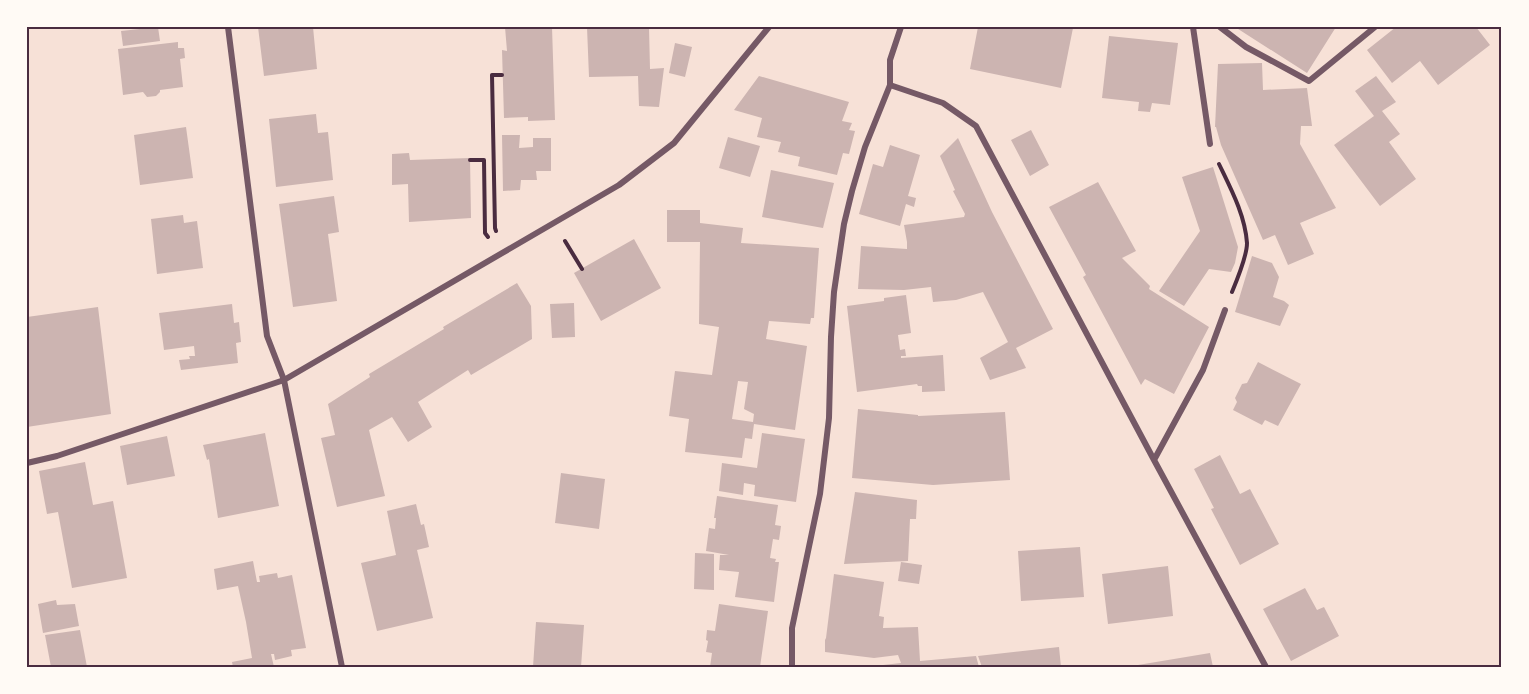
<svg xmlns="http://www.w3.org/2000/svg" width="1529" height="694" font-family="Cabin,sans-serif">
  <rect width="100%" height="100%" fill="#f7e1d7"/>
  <path fill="#ccb4b1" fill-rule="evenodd" d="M158,27L160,41L123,46L121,31Z
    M258,27H313L317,69L264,76Z
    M505,27H552L555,120L528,121V117L504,118L502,50L507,51Z
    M587,27H649L650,69L664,68L659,107L639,106L638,76L589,77Z
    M978,27L1073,28L1061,88L970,69Z
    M1235,27H1336L1307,73Z
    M1396,27H1460L1461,29L1463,27H1476L1490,45L1438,85L1420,61L1392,83L1367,50Z
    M1109,36L1178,43L1170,105L1152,103L1150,112L1138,111L1139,102L1102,98Z
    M178,42V48H184L185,58L180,59L183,87L160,90V92L156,96L147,97L143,92L123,95L118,49Z
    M675,43L692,47L685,77L669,73Z
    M1262,63L1263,90L1307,88L1312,126H1301L1300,144L1336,208L1300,223L1314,254L1288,265L1275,235L1263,240L1221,145L1216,127H1215L1218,64Z
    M759,76L849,102L842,121L852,123L849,130L855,131L849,154L843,153L837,175L798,166L800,157L778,152L781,142L757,137L762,118L734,110Z
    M1376,76L1396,102L1382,111L1400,134L1389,142L1416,179L1380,206L1334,145L1374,116L1355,91Z
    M316,114L318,133L328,132L333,180L276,187L269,119Z
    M186,127L193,178L140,185L134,135Z
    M1031,130L1049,165L1030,176L1011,140Z
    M502,135H520L519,148L533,147V138H551V171H536L537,180H521L520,190L503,191Z
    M728,137L760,146L750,177L719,168Z
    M958,138L992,212L1053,329L1016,348L1026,368L990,380L980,358L1008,342L983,292L956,300L933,302L931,287L904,290L858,289L861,246L907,249V242L904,225L964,217L965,214L953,191L955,190L940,156Z
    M890,145L920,155L908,196L916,198L914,207L906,204L900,226L859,214L873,164L883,167Z
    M409,153L410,160L470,158L471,218L409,222L408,184L392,185V154Z
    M1213,167L1238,247L1235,263L1231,272L1209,269L1184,306L1159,291L1200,231L1182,177Z
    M771,170L834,183L823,228L762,217Z
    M1098,182L1136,251L1122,258L1150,286L1149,289L1209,327L1174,394L1145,379L1141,385L1083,277L1086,275L1049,207Z
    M334,196L339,232L328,234L337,301L293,307L279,204Z
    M667,210H700V223L743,228L741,243L819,248L814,318H811L810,324L769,321L766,339L807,346L795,430L754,424L752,439L745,438L742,458L685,452L689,419L669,416L675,371L712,375L719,327L699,324L700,242H667ZM738,381L748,382L744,409L754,414L753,422L732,419Z
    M183,215L184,223L197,221L203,268L157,274L151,219Z
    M634,239L661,288L601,321L574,273Z
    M1252,256L1272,263L1279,277L1273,297L1284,301L1289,305L1280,326L1235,312Z
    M517,283L531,306L532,339L471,375L468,370L418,402L432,427L408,442L392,417L369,430L385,496L337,507L321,438L335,435L328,404L370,377L369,374L444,329L443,327Z
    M906,295L911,333L898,335L900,350L905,349L906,356H901V358L943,355L945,391L922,392V386H918L917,384L857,392L847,306L884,301V298Z
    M574,303L575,337L552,338L550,304Z
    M232,304L234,323L239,322L241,342L236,343L238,363L181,370L179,360L190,359L189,356H195L194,346L164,350L159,313Z
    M98,307L111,414L27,427V317Z
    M1258,362L1301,384L1278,426L1265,420L1262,425L1233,410L1237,402L1235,398L1242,384L1247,383Z
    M858,409L918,415V416L1005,412L1010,480L933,485L852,478Z
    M265,433L279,506L218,518L209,459L207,460L203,445Z
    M762,433L805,439L796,502L754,496L755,485L744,483L743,495L719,491L722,463L757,468Z
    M167,436L175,476L127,485L120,446Z
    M1220,455L1240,494L1250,489L1279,544L1240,565L1211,509L1214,508L1194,469Z
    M85,462L93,505L113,501L127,578L72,588L58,512L47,514L39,471Z
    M561,473L605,479L599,529L555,523Z
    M855,492L917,500L916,519H910L908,561L844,564Z
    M717,496L778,505L775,525L781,526L779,540L773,539L770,558L776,559L775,562H779L774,602L735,597L739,572L719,570L720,555H729L706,551L709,528L715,529L716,518H714Z
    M416,504L421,525L424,524L429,547L417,550L433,618L377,631L361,563L396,555L387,511Z
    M1080,547L1084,597L1021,601L1018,551Z
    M695,553L714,554V590L694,589Z
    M253,561L257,582H260L259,576L277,573L278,578L292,575L306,648L291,650L292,656L275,660L274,654H271L274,667H233L232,662L252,658L246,622L238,586L217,590L214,569Z
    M901,562L922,565L919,584L898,581Z
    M1168,566L1173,616L1108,624L1102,574Z
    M834,574L884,582L879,616L884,617L883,628L918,627L920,661L976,656L979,667H878L883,665L901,663L898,655L874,658L825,652V640L826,638Z
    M1305,588L1317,610L1324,607L1339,636L1291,661L1263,609Z
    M56,600L57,605L75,604L79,626L43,633L38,604Z
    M719,604L768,611L760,667H710L712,653L706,652L708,641L706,640L707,630L715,631Z
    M536,622L584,625L581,667H533Z
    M80,630L87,667H51L45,635Z
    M1059,647L1061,667H982L978,656Z
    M1210,653L1213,667H1133L1132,666Z"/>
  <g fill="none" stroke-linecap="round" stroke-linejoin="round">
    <path stroke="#4a2c40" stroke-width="4" d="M470,160H484L485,233L488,237
      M1219,164C1231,189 1245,215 1247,243C1247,256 1237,280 1232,292
      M496,231L495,228L492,75H502
      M565,241L582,269"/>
    <path stroke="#755966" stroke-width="6" d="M228,27L267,336L284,380L342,667
      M1193,27L1210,144
      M1220,27L1246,47L1309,81L1375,27
      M890,85L943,103L976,126L1154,460L1266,667
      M1154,460L1203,370L1225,310
      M27,463L57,456L284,380L619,185L674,143L769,27
      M792,667V628L820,494L829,418L831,337L834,292L844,224L852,191L865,147L890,85V60L901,27"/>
  </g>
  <rect width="1529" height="694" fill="none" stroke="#fffaf5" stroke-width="57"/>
  <rect x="28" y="28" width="1472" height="638" fill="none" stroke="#4a2c40" stroke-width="2"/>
</svg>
